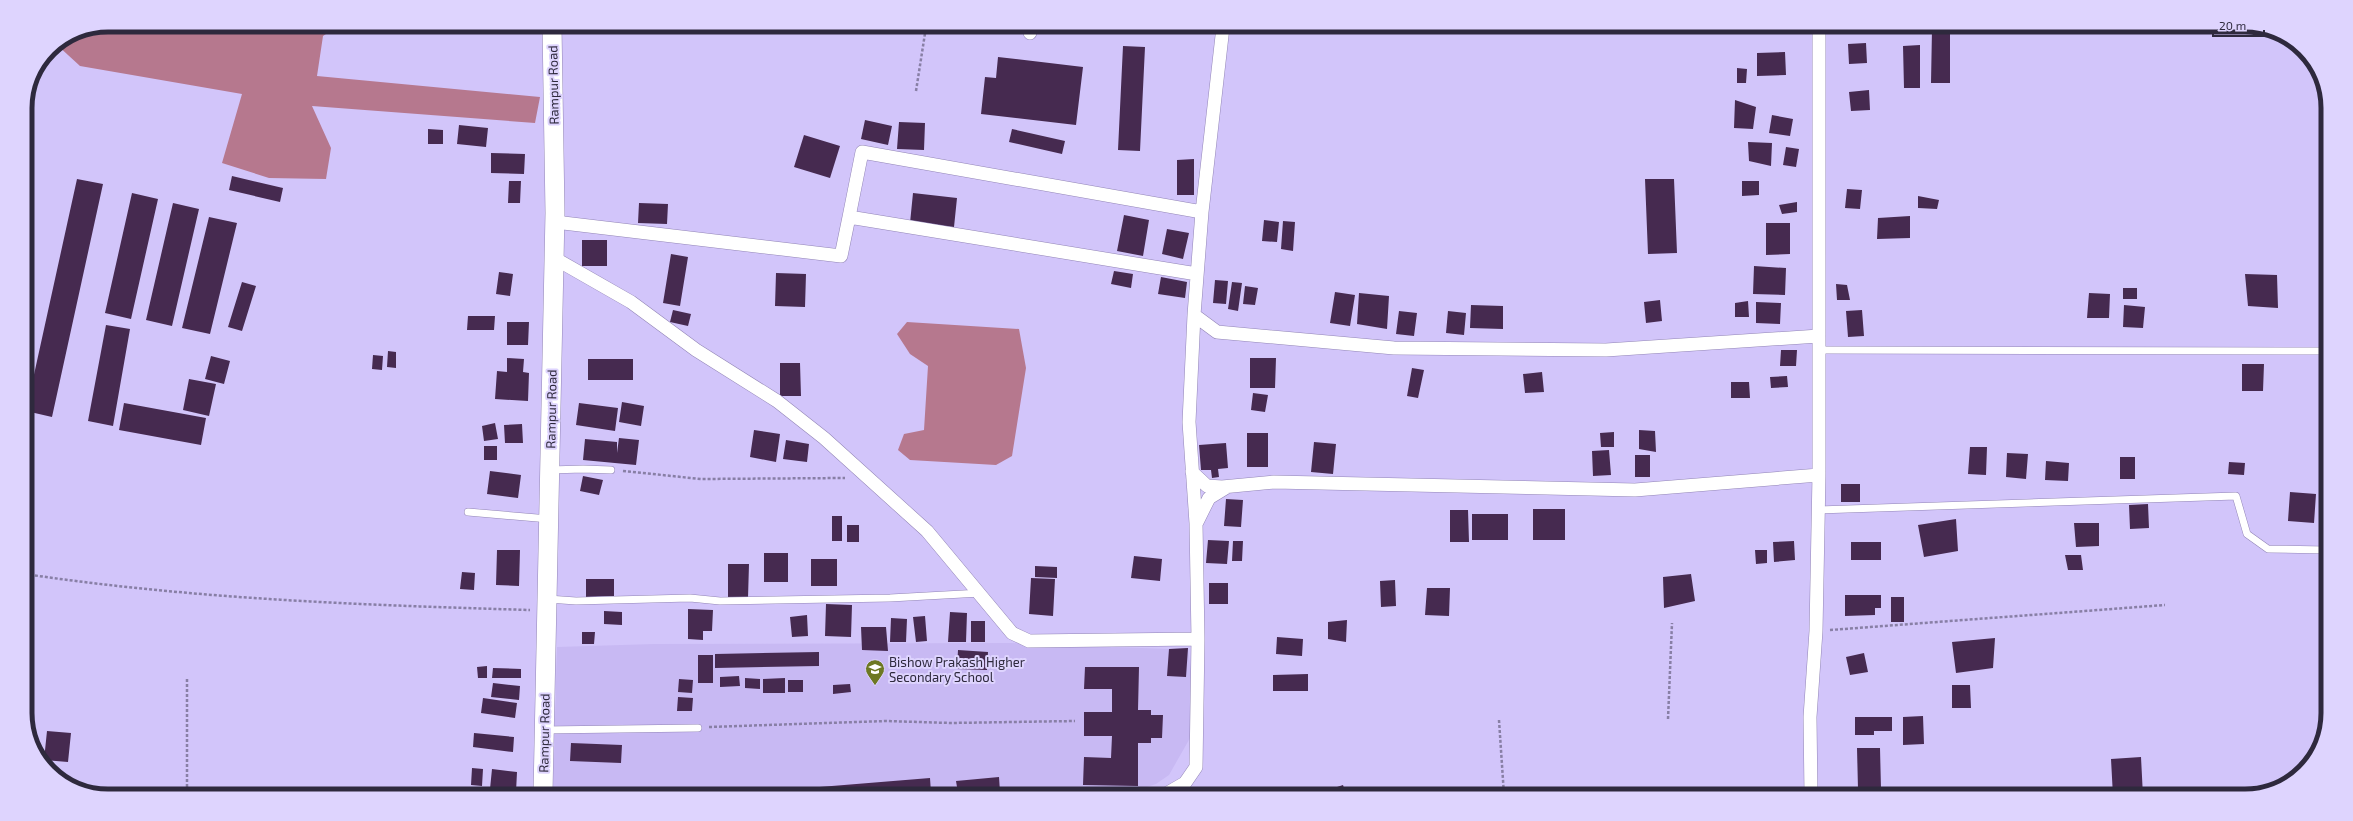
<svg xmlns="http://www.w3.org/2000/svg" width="2353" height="821" font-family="'Exo 2',sans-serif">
  <rect width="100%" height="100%" fill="#d2c5fa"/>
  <path fill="#c8b9f3" d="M1011,643L1169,649L1188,648L1198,724L1169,775L1156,784L1138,790V794L553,793L557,647L654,644Z"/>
  <path fill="#b6788e" d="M108,25H339L323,36L317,76L540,97L535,123L312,106L331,148L326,179L269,178L222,163L242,94L80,66L56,44L76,31Z
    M907,322L1019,329L1026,368L1012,456L996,465L910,460L898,450L904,434L924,430L928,366L910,354L897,334Z"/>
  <path fill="#462a50" d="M1888,29H1926V33L1888,34Z
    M1932,29H1950V83H1931Z
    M1866,43L1867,63L1849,64L1848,44Z
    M1920,45V88H1904L1903,46Z
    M1123,46L1145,47L1140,151L1118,150Z
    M1785,52L1786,75L1757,76V53Z
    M998,57L1083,67L1076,125L981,114L985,77L996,78Z
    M1737,68L1747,69L1746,83H1737Z
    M1869,90L1870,110L1851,111L1849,92Z
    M1735,100L1756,107L1753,129L1734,128Z
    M1772,115L1793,119L1790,136L1769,133Z
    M865,120L892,126L888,145L861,139Z
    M899,122L925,123L924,150L897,149Z
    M459,125L488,128L486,147L457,144Z
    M428,129L443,130V144H428Z
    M1012,129L1065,141L1062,154L1009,142Z
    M804,135L840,146L830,178L794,167Z
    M1748,142L1772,143L1771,166L1749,161Z
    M1786,147L1799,149L1796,167L1783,165Z
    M491,153L525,154L524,174L491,173Z
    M1194,159V195H1177V160Z
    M232,176L283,188L280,202L229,190Z
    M77,179L103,184L52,417L26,411Z
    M1645,179H1674L1677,253L1648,254Z
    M509,181H521L520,203H508Z
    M1742,181H1759V195L1742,196Z
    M1847,189L1862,190L1860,209L1845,208Z
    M132,193L158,199L131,319L105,313Z
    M913,193L957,198L954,227L910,223Z
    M1918,196L1939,200L1937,209L1918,208Z
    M1797,202V212L1782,214L1779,205Z
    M173,203L199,209L172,326L146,320Z
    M639,203L668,204L667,224L638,223Z
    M1124,215L1149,220L1143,256L1117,251Z
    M1910,216V238L1877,239L1878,218Z
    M209,217L237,223L210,334L182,328Z
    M1264,220L1279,222L1277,242L1262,241Z
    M1283,221L1295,222L1293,251L1281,249Z
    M1766,223H1790V254L1766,255Z
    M1167,229L1189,233L1183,259L1162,254Z
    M582,240H607V266H582Z
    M671,254L688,257L680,306L663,303Z
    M1754,266L1786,268L1785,295L1753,294Z
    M1114,271L1133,274L1131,288L1111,284Z
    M499,272L513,274L510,296L496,294Z
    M776,273L806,274L805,307L775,306Z
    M2245,274L2277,275L2278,308L2248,306Z
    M1161,277L1187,282L1185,298L1158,294Z
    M1215,280L1228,281L1226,304L1213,303Z
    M242,282L256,286L242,331L228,327Z
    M1232,282L1242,283L1238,311L1228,309Z
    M1836,284L1847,285L1850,300H1837Z
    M1245,286L1258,288L1255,305L1243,304Z
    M2123,288H2137V299H2123Z
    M1335,292L1355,295L1350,326L1330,323Z
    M1359,293L1389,296L1387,329L1357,324Z
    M2089,293L2110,294L2109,318H2087Z
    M1660,300L1662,321L1646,323L1644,302Z
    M1748,301L1749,317H1735V303Z
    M1756,302L1781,303L1780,324L1756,323Z
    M1471,305L1503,306V329L1470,328Z
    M2124,305L2145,307L2143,328L2123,327Z
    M673,310L691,314L688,326L670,322Z
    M1862,310L1864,336L1848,337L1846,311Z
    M1399,311L1417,313L1414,336L1396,334Z
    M1448,311L1466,313L1464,335L1446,333Z
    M468,316H495L494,330H467Z
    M507,322H529L528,345H507Z
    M106,325L130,329L113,426L88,421Z
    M1781,350H1797L1796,366H1780Z
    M388,351L396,352V368L387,367Z
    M373,355L383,356L382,370L372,369Z
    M211,356L230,361L224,384L205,379Z
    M507,358L524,359L523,372L529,373L528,401L495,399L497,371L507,372Z
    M1250,358H1276L1275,388H1250Z
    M588,359H633V380H588Z
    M780,363H800L801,396H780Z
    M2242,364H2264L2263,391H2242Z
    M1412,368L1424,370L1418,398L1407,396Z
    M1542,372L1544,392L1525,393L1523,374Z
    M1787,376L1788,387L1771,388L1770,377Z
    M189,379L216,384L209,416L183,410Z
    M1731,382H1749L1750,398H1731Z
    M1253,393L1268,395L1265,412L1251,410Z
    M622,402L644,406L641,426L619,422Z
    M124,403L206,418L201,445L119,430Z
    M579,403L618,408L615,431L576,425Z
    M495,423L498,439L484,441L482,426Z
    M522,424L523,443H505L504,425Z
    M754,430L780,434L776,462L750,457Z
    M1639,430L1655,431L1656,452L1639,449Z
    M1614,432V447H1601L1600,433Z
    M1247,433H1268V467H1247Z
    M619,438L639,440L636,465L583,460L585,439L617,442V453Z
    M786,440L809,444L807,462L783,459Z
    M1314,442L1336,444L1333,474L1311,472Z
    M1226,443L1228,468L1218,469L1219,477L1212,478L1211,470H1201L1199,445Z
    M484,446H497V460H484Z
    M1970,447H1987L1986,475L1968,474Z
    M1609,450L1611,475L1593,476L1592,451Z
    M2007,453L2028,454L2026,479L2006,477Z
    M1635,455H1650V477H1635Z
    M2120,457H2135V479H2120Z
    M2046,461L2069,463L2068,481L2045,480Z
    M2229,462L2245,463L2244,475L2228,474Z
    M490,471L521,475L518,498L487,494Z
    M583,476L603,480L599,495L580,491Z
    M1841,484H1860V502H1841Z
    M2290,492L2316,494L2314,523L2288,521Z
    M1226,499L1243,500L1241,527L1224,526Z
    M2148,504L2149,528L2130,529L2129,505Z
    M1533,509H1565V540H1533Z
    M1450,510H1468L1469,542H1450Z
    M1472,514H1508V540H1472Z
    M832,516H842V541H832Z
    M1956,519L1958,551L1924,557L1918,525Z
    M2074,523H2099V546L2076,547Z
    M847,525H859V542H847Z
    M1208,540L1229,541L1227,564L1206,563Z
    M1233,541H1243L1242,561H1232Z
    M1794,541L1795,560L1774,562L1773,542Z
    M1851,542H1881V560H1851Z
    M497,550H520L519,586L496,585Z
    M1755,550H1767V563L1756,564Z
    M764,553H788V582H764Z
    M2065,555H2081L2083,570H2068Z
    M1134,556L1162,559L1160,581L1131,578Z
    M811,559H837V586H811Z
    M728,564H749L748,598H728Z
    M1035,566L1057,567V578L1035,577Z
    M462,572L475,573L474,590L460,589Z
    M1691,574L1695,601L1664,608L1663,577Z
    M1031,578L1055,579L1053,616L1029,614Z
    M586,579H614V596L586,597Z
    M1395,580L1396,606L1381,607L1380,581Z
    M1209,583H1228V604H1209Z
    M1427,588H1450L1449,616L1425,615Z
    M1845,595H1881V608H1875V615L1845,616Z
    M1891,597H1904V622H1891Z
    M826,604L852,605L851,637L825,636Z
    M688,609L713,610L712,631H703V640L688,639Z
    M604,611L622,612V625L604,624Z
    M950,612L967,613L966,642H948Z
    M807,615L808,636L792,637L790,617Z
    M925,616L927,641L916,642L913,617Z
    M891,618L907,619L906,642H890Z
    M1347,620L1346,642L1328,639V622Z
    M971,621H985V642H971Z
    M861,627H886L888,651L862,650Z
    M582,632H595L594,644H582Z
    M1277,637L1303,639L1302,656L1276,654Z
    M1995,638L1993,668L1956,673L1952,642Z
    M1188,648L1186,677L1167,676L1169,649Z
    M958,650L988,652L987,670L957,669Z
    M819,652V666L715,668V654Z
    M1864,653L1868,672L1850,675L1846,657Z
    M698,655H713V683H698Z
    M487,666V678H478L477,667Z
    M1085,667H1139L1138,710H1151V715H1163L1162,738H1151V743H1138V786L1083,785L1084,757L1111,758L1112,736H1084V712H1112V689H1084Z
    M493,668L521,669V678H492Z
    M1308,674V691H1273V675Z
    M739,676L740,686L720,687V677Z
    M745,678L760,679V689L745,688Z
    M785,678V693H763V679Z
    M679,679L693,680L692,693L678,692Z
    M788,680H803V692H788Z
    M493,683L520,686L519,700L491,697Z
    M850,684L851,692L833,694V685Z
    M1952,685H1970L1971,708H1952Z
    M678,697L693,698L692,711H677Z
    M483,698L517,703L515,718L481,713Z
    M1923,716L1924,744L1903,745V717Z
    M1855,717H1892V731H1874V735H1855Z
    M28,726H34V741Z
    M47,731L71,733L68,762L44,760Z
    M474,733L514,737L513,752L473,747Z
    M571,743L622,745L621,763L570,761Z
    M36,747H41V761Z
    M1857,748H1880L1881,789H1858Z
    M2141,757L2143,796H2113L2111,759Z
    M472,768L483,769L482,786L471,785Z
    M492,769L517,772L516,792L490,789Z
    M999,777L1000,792L958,793L956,781Z
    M930,778L931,793H794L795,789Z
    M1343,785L1346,794H1323L1322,792Z
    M754,788V793H707L706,791Z
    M756,789H790V793H756Z
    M1923,789L1941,790V795H1923Z"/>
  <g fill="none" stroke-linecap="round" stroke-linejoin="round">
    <g stroke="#9285b6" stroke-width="8">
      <path id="lane" d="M1819,350L2326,351
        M550,470L583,469L611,470
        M1818,510L2236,496L2247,534L2268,549L2325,550
        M468,512L549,519
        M548,599L576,601L690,598L720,601L890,598L981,593
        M544,730L698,728"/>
    </g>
    <g stroke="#9285b6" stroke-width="14">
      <path id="street" d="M1030,33L1031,27
        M849,217L862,152L1202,212
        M555,222L841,256L849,217L1197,274
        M554,258L631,302L696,350L777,401L824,438L927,531L1012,633L1029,641L1198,639L1196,523L1189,422L1194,315L1202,212L1223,27
        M1194,315L1217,332L1394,348L1606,350L1819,336
        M1192,472L1207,486L1222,487L1274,482L1635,490L1819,475
        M1197,522L1209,498L1227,487
        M1166,794L1185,783L1196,767L1198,639
        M1811,795L1810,717L1816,631L1819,475V28"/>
    </g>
    <g stroke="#9285b6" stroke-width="20">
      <path id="secondary" d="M543,793L555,213L552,26"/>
    </g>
    <path stroke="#887fa5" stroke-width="2.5" stroke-dasharray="3 2" stroke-linecap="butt" d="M916,91L926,27
      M623,471L701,479L845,478
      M25,574C193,599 361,605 530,610
      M1830,630L2165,605
      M1668,719L1672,623
      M1499,720L1504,795
      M709,727L886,721L951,723L1075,721
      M187,792V677"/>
    <use href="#lane" stroke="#fff" stroke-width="7"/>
    <use href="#street" stroke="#fff" stroke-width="13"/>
    <use href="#secondary" stroke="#fff" stroke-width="19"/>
  </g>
  <defs>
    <g id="school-pin" transform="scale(1)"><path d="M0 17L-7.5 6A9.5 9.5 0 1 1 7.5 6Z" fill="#6d7823" stroke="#ded4fe"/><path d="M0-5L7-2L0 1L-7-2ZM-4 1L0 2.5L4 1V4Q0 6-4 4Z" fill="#fff"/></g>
  </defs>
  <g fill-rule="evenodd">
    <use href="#school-pin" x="875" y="669"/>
  </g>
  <g text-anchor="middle" stroke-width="4" stroke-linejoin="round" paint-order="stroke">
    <g font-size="13" fill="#2e293d" stroke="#ded4fe">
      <text transform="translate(553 85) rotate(-91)" y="5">Rampur Road</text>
      <text transform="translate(551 409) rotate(-89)" y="5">Rampur Road</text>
      <text transform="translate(544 733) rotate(-89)" y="5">Rampur Road</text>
    </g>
    <g font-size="13" fill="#2e293d" stroke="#ded4fe" text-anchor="start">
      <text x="889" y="667">Bishow Prakash Higher<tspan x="889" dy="15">Secondary School</tspan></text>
    </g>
  </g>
  <path d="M0 0H2353V821H0ZM108 32H2245A76 76 0 0 1 2321 108V713A76 76 0 0 1 2245 789H108A76 76 0 0 1 32 713V108A76 76 0 0 1 108 32Z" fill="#ded4fe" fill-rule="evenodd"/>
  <path fill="none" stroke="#2e293d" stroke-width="5" d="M108 32H2245A76 76 0 0 1 2321 108V713A76 76 0 0 1 2245 789H108A76 76 0 0 1 32 713V108A76 76 0 0 1 108 32Z"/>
  <path d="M2213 30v6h51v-6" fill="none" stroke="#2e293d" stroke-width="2"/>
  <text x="2219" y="30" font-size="12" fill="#2e293d" stroke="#ded4fe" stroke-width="3" paint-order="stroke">20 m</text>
</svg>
